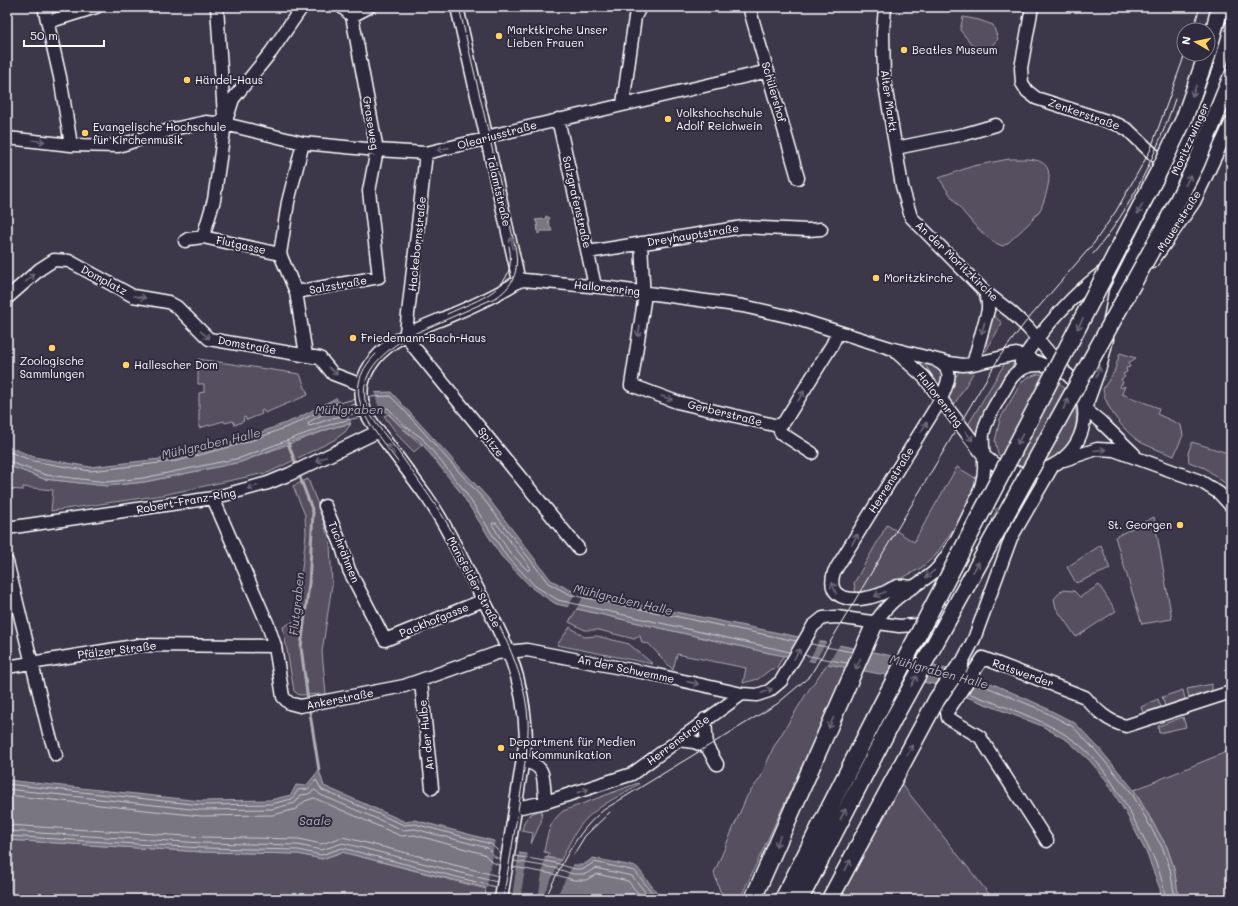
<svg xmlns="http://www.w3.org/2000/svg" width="1238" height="906" font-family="Mali,sans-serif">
  <rect width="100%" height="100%" fill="#3c3749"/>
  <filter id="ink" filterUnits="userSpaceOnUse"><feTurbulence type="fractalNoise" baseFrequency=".025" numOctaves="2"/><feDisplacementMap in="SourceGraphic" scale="8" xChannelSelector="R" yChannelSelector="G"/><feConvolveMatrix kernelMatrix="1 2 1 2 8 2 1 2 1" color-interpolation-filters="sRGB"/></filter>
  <g filter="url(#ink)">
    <path fill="#555060" stroke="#aaa8b0" d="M963,17L979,20L993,25L998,39L984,54L973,46L960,30Z
      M1009,159C1034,159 1056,156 1047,190C1045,197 1043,207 1038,213C1030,224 1018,233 1008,243L1003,246C981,240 951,197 939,178L973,166Z
      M992,314L1002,323L986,351L980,353Z
      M1120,353L1136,358L1128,363L1130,367L1126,368L1127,372L1123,374L1125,377L1121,379L1123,383L1120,385L1121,388L1125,386L1122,394L1159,408L1157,414L1181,425L1183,435L1174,456C1164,452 1152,448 1142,443C1126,434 1105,408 1103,389L1114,372Z
      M1008,358L1016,360L981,418L976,435L968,425Z
      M198,359L300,374L308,395L265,413L263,410L261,411L262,414L247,420L245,417L243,418L244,421L235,425L233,421L225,423L224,421L199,428V393L204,392V384H198Z
      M923,362L937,365L944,375L941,388Z
      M960,370H975L954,405L945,394Z
      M1038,374C1050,374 1059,381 1066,390C1104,438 1028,493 998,454L995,441L1000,419L1021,383L1026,378Z
      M388,414L403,429L422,445L414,452L401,439L384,416Z
      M351,424L345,432L334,440L270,472L163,495L51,511L53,490L23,487V490L7,489V465L44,479L107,486L145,482L241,462L335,427Z
      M1192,442L1231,454V488L1205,468L1189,462L1188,453Z
      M957,467L977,479L971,503L935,556L921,568L889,585L873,592L856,594L854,583L887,525L914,542Z
      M308,479L320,510L330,544L332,585L322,652L326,694L299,695L294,691L283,627L296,620L306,534L305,515L293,486Z
      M1154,517L1172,619L1142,624L1115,537Z
      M1101,545L1110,569L1076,583L1067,567Z
      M1099,585L1116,611L1076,637L1056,608L1054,599L1062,590L1074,591L1080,597Z
      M577,609L769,653L784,655L776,669H771L758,679L743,683L746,668L677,654L673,670L649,644L642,643L640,636L634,639L599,630H585L569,622Z
      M570,627L584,637L597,636L629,644L653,664L557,645Z
      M828,663L848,667L740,899H728L720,891L714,873L747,796L761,777L773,748L808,691Z
      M1212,684V691L1189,698L1187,689Z
      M1183,690L1185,699L1165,706L1162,697Z
      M1158,699L1161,707L1143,713L1141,707Z
      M1183,717L1186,727L1159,733L1158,726Z
      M1231,750V899H1179L1174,868L1167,847L1134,790Z
      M900,782L993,899H839Z
      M638,783L639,784C622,795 601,804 587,818C575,830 568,846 561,860L548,858L549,853L544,852C547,835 549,822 563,811Z
      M542,810L541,822L531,844L533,833L522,831C524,818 529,813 542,810Z
      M7,840L203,852L298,854L322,859L342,852L486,889L485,899H7Z"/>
    <path fill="#797682" stroke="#afadb4" d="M546,216L550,218L548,221L552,231H542L538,234L537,223L535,220L545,219Z
      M391,392L488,498L551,580L572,591L883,654L963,673L993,684L1038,704L1075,723L1098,747L1134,790L1167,847L1174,868L1179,899H1161L1160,889L1146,852L1127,815L1106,780L1089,760L1068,741L1042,726L933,684L769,653L556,604L533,589L501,556L461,493L419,440L403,429L386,411L361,421L335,427L288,443L241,462L144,482L107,486L44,479L7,465V446L34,457L90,467L177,457L246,438L296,419L336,398L366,393Z
      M319,770L324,786L406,822L415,820L494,841L501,850L557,859L574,865H583L593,858L637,867L662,899H531L342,852L322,859L298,854L203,852L7,840V780L201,801L270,800L291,795L296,785L306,786Z"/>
    <path fill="#3c3749" d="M365,391H375L377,403L383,414L351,426V421L336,396Z
      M577,590L586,592L575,611L567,609Z
      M799,635L820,639L808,662L786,658Z
      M827,641L840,644L827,665L814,663Z
      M495,839L502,848L519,851L512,897L486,891Z
      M528,852L545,855L538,899H520Z
      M562,859L574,863L555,899H541Z"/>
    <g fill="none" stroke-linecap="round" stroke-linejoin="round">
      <path stroke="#c9c8cd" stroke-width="1" d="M369,397L390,396L402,408L485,501L548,583L571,595L796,641
        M356,404L330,410L309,422L308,425L310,426L333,418L358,413
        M374,412L388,408L405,426L422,438L464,490L505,554L535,586L558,600L790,652
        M7,451L33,461L90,471L177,461L248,442L297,423L328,406L355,399
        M7,461L46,475L107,482L143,478L240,458L334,423L361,417
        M493,523H496L530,567L529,570H527L508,550L493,526Z
        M811,644L852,652
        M804,655L847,663
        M975,682L1037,708L1072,726L1095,750L1131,792L1163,849L1170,869L1175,899
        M968,693C1002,706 1038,717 1069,737C1101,758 1122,797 1140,831C1151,851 1164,876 1165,899
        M7,784L201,805L271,804L292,799L298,790L308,789L316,780L322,790L404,825L415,824L491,844L501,854
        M7,789L200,810L272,809L295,803L301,795L308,794L315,790L321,795L403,830L415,829L488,848L495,857L500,859
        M7,795L201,816L273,815L296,809L305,801L314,798L401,836L415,835L484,854L492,862L499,865
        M7,825L204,837L299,839L321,844L343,837L498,876
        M7,831L203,843L298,845L321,850L343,843L497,882
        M7,836L203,848L298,850L321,855L342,848L496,887
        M515,856L556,863L574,869H584L594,862L635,871L657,899
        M514,861L555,868L573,874H586L595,868L632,876L651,899
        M513,867L553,874L573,880H586L597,874L628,881L643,899"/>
      <path stroke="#afadb4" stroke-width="3" d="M288,443L297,467
        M298,472L313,512L309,584L301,647L308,701
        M309,707L319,770"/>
      <g stroke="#fff" stroke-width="15">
        <path id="minor" d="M44,7L60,77L71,145
          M217,7L224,116
          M342,7L352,16
          M457,7L519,281
          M749,7L798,178
          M885,7L883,32L884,79L902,186L911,217L985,292L1011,312L1028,328L1063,369
          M1032,7L1021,68L1022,83L1027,91L1036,98L1119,125L1128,130L1154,155L1172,163
          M352,16L369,7
          M48,22L96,7
          M623,104L635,17L640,7
          M558,119L595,286
          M7,138L71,145L118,146L173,129L206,122L225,124L303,143L377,150L426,153L485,139L494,135L768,71
          M303,143L288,202L280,254L296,292L306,355
          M896,148L965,134L996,125
          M426,153L406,332L413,346L578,548
          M203,237L214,200L225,124L233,99L271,52L302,7
          M185,241L188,239L203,237L280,254
          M641,243L644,301L631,385L677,402L778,426L781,433L812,453
          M588,252L743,227L808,230L821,229
          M1152,262L1194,202L1231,123
          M296,292L379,277L369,191L377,150L352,16
          M7,298L40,269L54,260L69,261L133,296L168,302L177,307L209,339L320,358L333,374L362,385
          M1110,319L1115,292L1178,166L1203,111L1220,66L1231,27
          M1021,362C1040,331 1076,291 1106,270
          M973,364L988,310V302L985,292
          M1085,409L1101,364L1107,339
          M1085,409L1101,422L1134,454
          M778,426L784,422L832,345L838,332
          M1064,460L1097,449L1114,450L1200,481L1219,493L1231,506
          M213,498L268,625L275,646L283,697L289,703L300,706L404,686L497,653L527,650L657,675L742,694L757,695L769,691L781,681L813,626L823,618L837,617L899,626L916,625L930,620
          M325,506L341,544L349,570L385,640L484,600
          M7,528L213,498L268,483L290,474L379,431
          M7,562L49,733L56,755
          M914,587C909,587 903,585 898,586C891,588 885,593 878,595C859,602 824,603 834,572L941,399C947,384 956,370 937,361
          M946,597L1017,473
          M875,623C881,614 888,605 897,598C909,589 922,582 934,572C950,556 964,525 974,504C980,492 985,478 984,464C984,454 982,444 983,434C986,419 994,407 1001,395C1005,390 1008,382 1012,377C1019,369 1028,365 1038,365C1050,364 1063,369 1071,378C1097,410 1083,455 1045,469C1022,478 1001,471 984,456L924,377L896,352
          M960,666L974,639L1011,538L1052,467
          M7,667L140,645L275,646
          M421,682L432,788
          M705,719L707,747L717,764
          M678,740L694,742L707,747
          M523,761C550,766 541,781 546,802
          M516,808L546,802L632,774L742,694
          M1047,841L980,737L948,718L947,712L983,658L1085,697C1096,710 1108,722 1126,726L1231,692
          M501,899L526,739C524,669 501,633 469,573C456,547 444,521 427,497C414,479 400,461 387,443C379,432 369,421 364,408C358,391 363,374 374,360C392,337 423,327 449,316C473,306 497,295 519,281L524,280L611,288L743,306L791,317L890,348L949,363L963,365L973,364L1016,354L1025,356L1041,364"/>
      </g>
      <g stroke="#fff" stroke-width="19">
        <path id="major" d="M1208,52L1220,7
          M753,899L875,623
          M783,899L880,708
          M800,899L895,716
          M830,899L937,699L960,666"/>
      </g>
      <use href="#minor" stroke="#2f2a3d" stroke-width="12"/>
      <use href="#major" stroke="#2f2a3d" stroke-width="16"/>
      <path stroke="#fff" stroke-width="1" d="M459,7L515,246C519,267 516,284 497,297L407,337C385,352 360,370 365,400C369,419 386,435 397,450C412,471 426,491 440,512C453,531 462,553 472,573C496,620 524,665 528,719C529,738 525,759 523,778C517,819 510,859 503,899
        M1193,30L1200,7
        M1093,254C1131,209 1156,155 1175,99
        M447,314C479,299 519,290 509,246
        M376,354C336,393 373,428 398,462
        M574,854L585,836L610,812
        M545,899C561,866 575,832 605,809L777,704L810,676L1000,356L1024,324L1094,243L1116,211L1150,151L1185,54"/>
      <g stroke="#fff" stroke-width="19" stroke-linecap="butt">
        <path id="major-bridge" d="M880,708L1161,167L1184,119L1207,54
          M895,716L1168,220L1196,164L1231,78"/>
      </g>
      <use href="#major-bridge" stroke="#2f2a3d" stroke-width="16"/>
    </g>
    <defs><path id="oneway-shaft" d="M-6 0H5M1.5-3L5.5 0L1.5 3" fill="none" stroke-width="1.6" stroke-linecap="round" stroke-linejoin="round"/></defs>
    <g stroke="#6d6a77">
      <use href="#oneway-shaft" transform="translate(1194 91) rotate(111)"/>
      <use href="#oneway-shaft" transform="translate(39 141) rotate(7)"/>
      <use href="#oneway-shaft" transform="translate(443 149) rotate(167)"/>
      <use href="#oneway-shaft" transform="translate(1188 180) rotate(-63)"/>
      <use href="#oneway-shaft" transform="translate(1140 209) rotate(117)"/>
      <use href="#oneway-shaft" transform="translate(512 243) rotate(-103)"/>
      <use href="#oneway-shaft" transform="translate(30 278) rotate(-42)"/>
      <use href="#oneway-shaft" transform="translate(140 297) rotate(10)"/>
      <use href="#oneway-shaft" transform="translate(1080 324) rotate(118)"/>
      <use href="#oneway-shaft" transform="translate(983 328) rotate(106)"/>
      <use href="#oneway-shaft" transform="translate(639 331) rotate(99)"/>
      <use href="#oneway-shaft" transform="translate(205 335) rotate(40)"/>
      <use href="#oneway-shaft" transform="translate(333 371) rotate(39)"/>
      <use href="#oneway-shaft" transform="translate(1098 372) rotate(-72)"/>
      <use href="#oneway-shaft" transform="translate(801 396) rotate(-58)"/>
      <use href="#oneway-shaft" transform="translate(667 398) rotate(20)"/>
      <use href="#oneway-shaft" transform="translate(1066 404) rotate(-61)"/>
      <use href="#oneway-shaft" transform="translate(924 427) rotate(-58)"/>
      <use href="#oneway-shaft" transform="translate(969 436) rotate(53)"/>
      <use href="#oneway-shaft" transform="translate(1020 439) rotate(118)"/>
      <use href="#oneway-shaft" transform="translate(391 449) rotate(-126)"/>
      <use href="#oneway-shaft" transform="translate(1100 450) rotate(-5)"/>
      <use href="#oneway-shaft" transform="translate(321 459) rotate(154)"/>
      <use href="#oneway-shaft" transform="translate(253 487) rotate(163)"/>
      <use href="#oneway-shaft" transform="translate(995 513) rotate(-60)"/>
      <use href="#oneway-shaft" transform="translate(855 539) rotate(-59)"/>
      <use href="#oneway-shaft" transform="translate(976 567) rotate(-61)"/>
      <use href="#oneway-shaft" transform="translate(930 574) rotate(140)"/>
      <use href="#oneway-shaft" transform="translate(834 588) rotate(-110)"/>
      <use href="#oneway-shaft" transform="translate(880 594) rotate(158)"/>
      <use href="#oneway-shaft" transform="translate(797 654) rotate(-60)"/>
      <use href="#oneway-shaft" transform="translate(858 664) rotate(114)"/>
      <use href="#oneway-shaft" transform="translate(914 681) rotate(-61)"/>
      <use href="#oneway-shaft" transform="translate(693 683) rotate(13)"/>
      <use href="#oneway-shaft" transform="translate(767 691) rotate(-22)"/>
      <use href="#oneway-shaft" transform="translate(831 723) rotate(114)"/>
      <use href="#oneway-shaft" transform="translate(910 750) rotate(-62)"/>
      <use href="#oneway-shaft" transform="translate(583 791) rotate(-18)"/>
      <use href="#oneway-shaft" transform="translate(843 814) rotate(-63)"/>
      <use href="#oneway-shaft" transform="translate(778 841) rotate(114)"/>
      <use href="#oneway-shaft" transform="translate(848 865) rotate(-62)"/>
    </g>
  </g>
  <g fill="#ffd166" stroke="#2f2a3d" stroke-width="1.5">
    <circle cx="499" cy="36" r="4"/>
    <circle cx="904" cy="50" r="4"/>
    <circle cx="187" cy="80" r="4"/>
    <circle cx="668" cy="119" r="4"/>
    <circle cx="85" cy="133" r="4"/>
    <circle cx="876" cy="278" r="4"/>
    <circle cx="353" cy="338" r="4"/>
    <circle cx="52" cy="348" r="4"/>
    <circle cx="126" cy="365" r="4"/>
    <circle cx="1180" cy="525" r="4"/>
    <circle cx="501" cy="748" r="4"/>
  </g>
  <g text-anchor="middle" stroke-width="4" stroke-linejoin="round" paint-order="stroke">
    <g font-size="11" fill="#fff" stroke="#2f2a3d" text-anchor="start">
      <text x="507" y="34">Marktkirche Unser<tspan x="507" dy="13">Lieben Frauen</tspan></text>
      <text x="912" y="54">Beatles Museum</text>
      <text x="195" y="84">Händel-Haus</text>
      <text x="676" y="117">Volkshochschule<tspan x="676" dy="13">Adolf Reichwein</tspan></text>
      <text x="93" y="131">Evangelische Hochschule<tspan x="93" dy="13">für Kirchenmusik</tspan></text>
      <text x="884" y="282">Moritzkirche</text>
      <text x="361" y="342">Friedemann-Bach-Haus</text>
      <text x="52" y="365" text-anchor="middle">Zoologische<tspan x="52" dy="13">Sammlungen</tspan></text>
      <text x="134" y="369">Hallescher Dom</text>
      <text x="1172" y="529" text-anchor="end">St. Georgen</text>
      <text x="509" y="746">Department für Medien<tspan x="509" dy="13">und Kommunikation</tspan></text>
    </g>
    <g font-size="11" fill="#fff" stroke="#2f2a3d">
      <text transform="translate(774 92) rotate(74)" y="4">Schülershof</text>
      <text transform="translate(889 101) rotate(82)" y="4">Alter Markt</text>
      <text transform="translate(1084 114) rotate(19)" y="4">Zenkerstraße</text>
      <text transform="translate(371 123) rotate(81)" y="4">Graseweg</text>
      <text transform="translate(497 135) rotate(-15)" y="4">Oleariusstraße</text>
      <text transform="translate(1190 139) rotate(-66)" y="4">Moritzzwinger</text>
      <text transform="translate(499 191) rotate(77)" y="4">Talamtstraße</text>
      <text transform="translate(577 202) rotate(77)" y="4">Salzgrafenstraße</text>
      <text transform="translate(1179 221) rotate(-57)" y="4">Mauerstraße</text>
      <text transform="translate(693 235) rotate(-9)" y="4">Dreyhauptstraße</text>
      <text transform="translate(417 244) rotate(-84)" y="4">Hackebornstraße</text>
      <text transform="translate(241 245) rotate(12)" y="4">Flutgasse</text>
      <text transform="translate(957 261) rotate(44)" y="4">An der Moritzkirche</text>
      <text transform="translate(104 280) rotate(28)" y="4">Domplatz</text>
      <text transform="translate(338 285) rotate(-10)" y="4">Salzstraße</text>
      <text transform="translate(607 288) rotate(6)" y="4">Hallorenring</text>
      <text transform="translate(247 345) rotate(10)" y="4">Domstraße</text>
      <text transform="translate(940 399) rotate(52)" y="4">Hallorenring</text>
      <text transform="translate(725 413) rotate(14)" y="4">Gerberstraße</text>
      <text transform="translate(491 442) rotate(51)" y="4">Spitze</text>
      <text transform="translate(891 480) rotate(-58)" y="4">Herrenstraße</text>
      <text transform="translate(186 501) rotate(-10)" y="4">Robert-Franz-Ring</text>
      <text transform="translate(344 552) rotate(68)" y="4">Tuchrähmen</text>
      <text transform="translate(474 582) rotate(62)" y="4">Mansfelder Straße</text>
      <text transform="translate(434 620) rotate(-22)" y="4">Packhofgasse</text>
      <text transform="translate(117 650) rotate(-7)" y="4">Pfälzer Straße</text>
      <text transform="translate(626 669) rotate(12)" y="4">An der Schwemme</text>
      <text transform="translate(1023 673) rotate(20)" y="4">Ratswerder</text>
      <text transform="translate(340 699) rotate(-11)" y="4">Ankerstraße</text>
      <text transform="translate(426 735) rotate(-96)" y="4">An der Hulbe</text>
      <text transform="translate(678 740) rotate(-37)" y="4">Herrenstraße</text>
    </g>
    <g font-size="12" font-style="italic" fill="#b5b4ba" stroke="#2f2a3d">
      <text x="349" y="414">Mühlgraben</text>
      <text transform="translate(211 444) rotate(-13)" y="4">Mühlgraben Halle</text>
      <text transform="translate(623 600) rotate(13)" y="4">Mühlgraben Halle</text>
      <text transform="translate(297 604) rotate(-84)" y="4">Flutgraben</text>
      <text transform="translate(939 672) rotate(15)" y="4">Mühlgraben Halle</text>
      <text x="315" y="825">Saale</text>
    </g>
  </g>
  <rect width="1238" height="906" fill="none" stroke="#2f2a3d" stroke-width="24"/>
  <rect x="12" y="12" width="1214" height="882" fill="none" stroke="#fff" stroke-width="1.5" filter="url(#ink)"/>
  <g transform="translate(1196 42) rotate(279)"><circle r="19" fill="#2f2a3d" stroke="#827f8b"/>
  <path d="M0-3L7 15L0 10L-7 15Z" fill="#ffd166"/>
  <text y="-6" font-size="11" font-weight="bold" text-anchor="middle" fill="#ffffff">N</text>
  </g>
  <path d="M24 40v6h80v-6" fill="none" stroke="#ffffff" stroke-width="2"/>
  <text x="30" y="40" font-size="12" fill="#ffffff" stroke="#2f2a3d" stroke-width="3" paint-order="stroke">50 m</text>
</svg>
